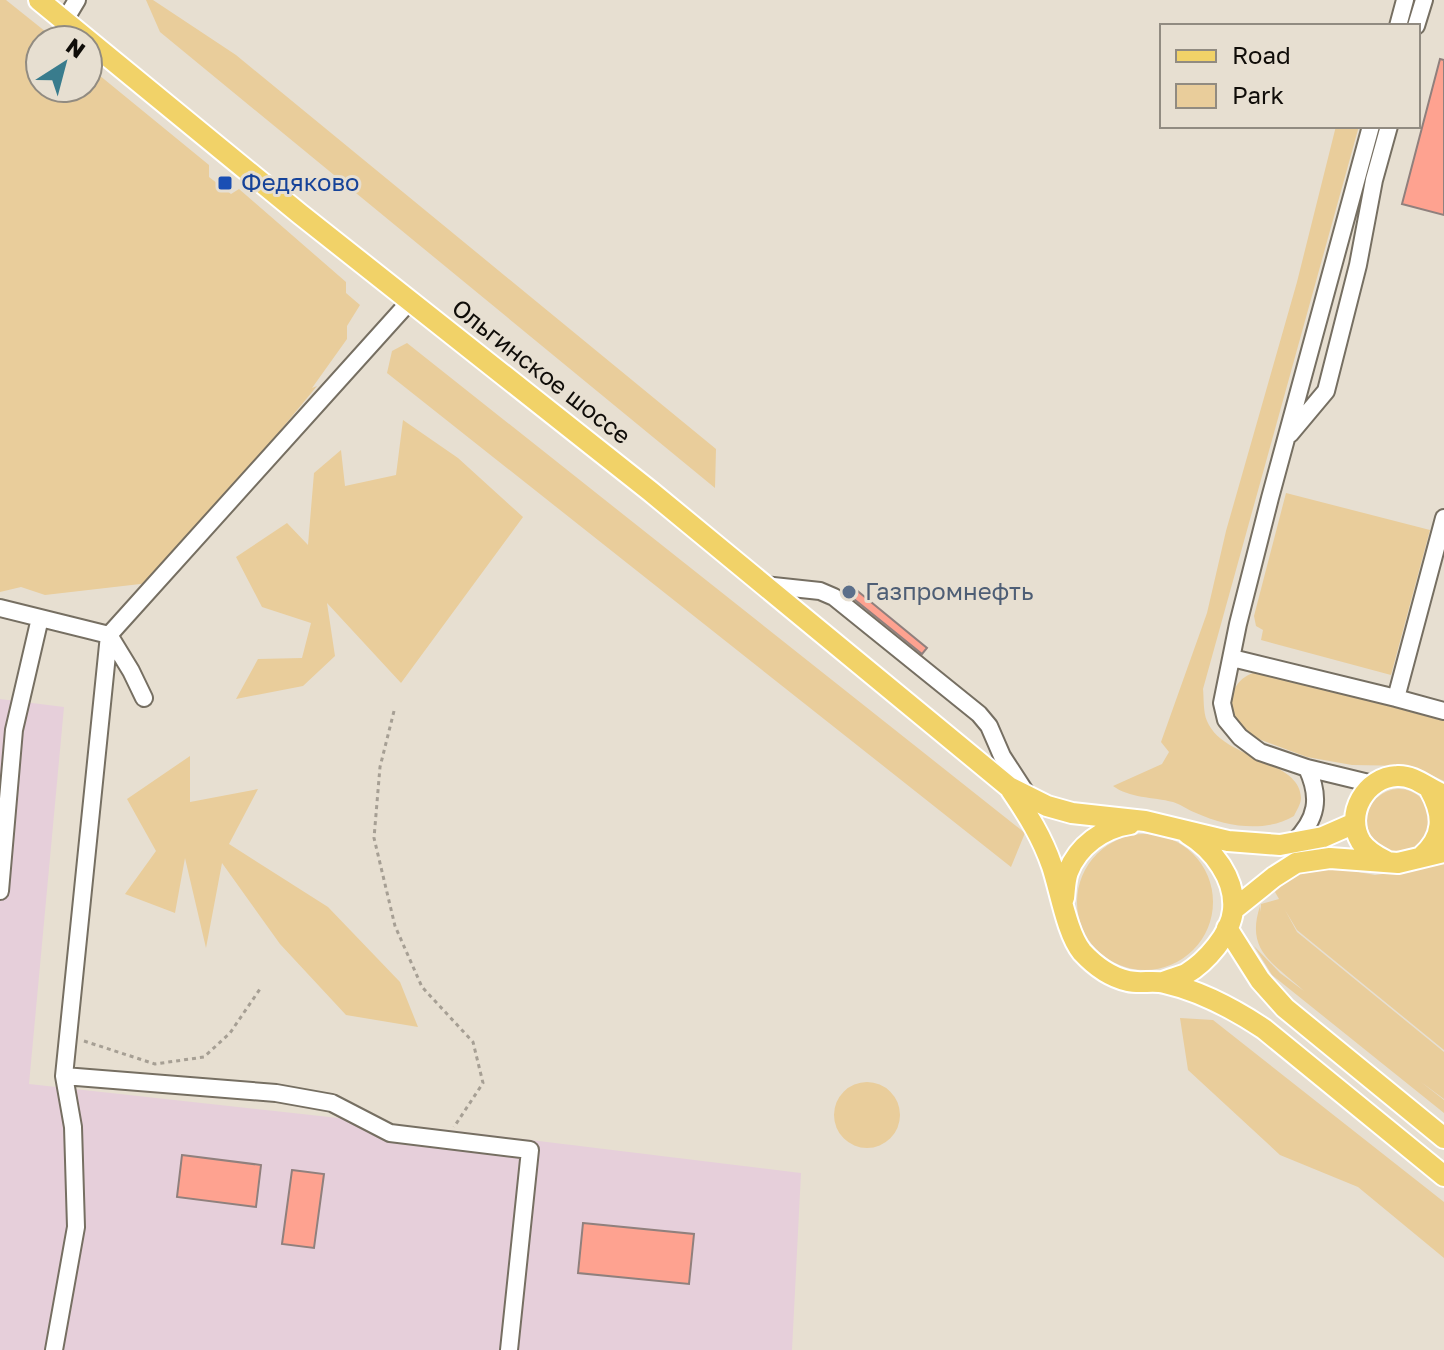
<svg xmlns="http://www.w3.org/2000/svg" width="1444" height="1350" font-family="'Golos Text',sans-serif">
  <rect width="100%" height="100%" fill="#e7dfd1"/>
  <path fill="#e6cfda" d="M0,699L64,707L29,1084L448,1130L801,1173L792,1350H0Z"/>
  <path fill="#e9cd9b" d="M0,0H6L56,40H40V88H88V66L209,165V177L231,194L239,189L346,282V293L360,305L347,326V339L312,388L317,386L202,525V520L149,583L45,595L21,587L0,592Z
    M146,0H153L236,55L716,449L715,488L160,32Z
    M1336,126H1359L1203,689C1204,698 1203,712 1207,721C1223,760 1300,759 1301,798C1301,804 1296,811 1294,816C1265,833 1227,827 1196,813C1188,810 1182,805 1173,802C1153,797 1129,798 1113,786L1162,764L1169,752L1161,742L1207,613L1226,531L1297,282Z
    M407,343L1025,833L1011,867L387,373L392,351Z
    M403,420L458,458L523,517L401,683L327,603L335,656L303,686L236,699L258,659L302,658L311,623L262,607L236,557L287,523L308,545L314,473L341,450L345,486L396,475Z
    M1286,493L1430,530L1391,675L1261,640L1263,630L1256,626L1254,616Z
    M1261,671L1444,721V781L1411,766L1352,765L1307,757L1248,735L1231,714C1229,691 1238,675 1261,671Z
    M190,756V802L258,789L229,844L328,907L400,982L418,1027L346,1015L280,944L222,863L206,948L185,858L175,913L125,894L156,851L127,799Z
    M1367 821a32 32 0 1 1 64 0a32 32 0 1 1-64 0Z
    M1077 902a68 68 0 1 1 136 0a68 68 0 1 1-136 0Z
    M1444,859V1050L1297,930L1285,910L1297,932L1444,1052V1099L1421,1082L1444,1100V1113L1272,975L1254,946L1280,973L1304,991C1274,963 1245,952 1260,906L1261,912V904L1279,899L1275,892L1285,875L1325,866L1375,875L1405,871Z
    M1180,1018L1213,1020L1444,1202V1258L1358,1187L1280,1155L1188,1070Z
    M834 1115a33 33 0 1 1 66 0a33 33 0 1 1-66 0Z"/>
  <path fill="#fea290" stroke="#90807d" stroke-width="2" d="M1440,59L1444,60V215L1402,204Z
    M849,584L927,648L922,654L844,591Z
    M182,1155L261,1165L256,1207L177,1197Z
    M292,1170L324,1174L314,1248L282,1244Z
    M583,1223L694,1234L689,1284L578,1273Z"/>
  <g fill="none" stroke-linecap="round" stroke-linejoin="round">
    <g stroke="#766f62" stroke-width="20">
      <path id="minor" d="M65,20L77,0
        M1398,26L1405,0
        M1416,26L1424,0
        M1371,126L1270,498L1238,624L1222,703L1226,720L1240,737L1260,752L1307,768L1373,784
        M1290,434L1326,391L1358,265L1374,180L1389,126
        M764,585L820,591L834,597L979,714L989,726L1002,756L1028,796
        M0,608L109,635L131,671L144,698
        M1232,658L1396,698L1444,518
        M1396,698L1444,711
        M1294,842C1317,819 1321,798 1307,768
        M0,891L14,730L40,618
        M64,1076L276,1093L332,1103L390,1133L530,1150L509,1350
        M54,1350L76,1227L73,1127L64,1076L109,635L410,301"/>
    </g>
    <g stroke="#fff" stroke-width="24">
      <path id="major" d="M39,0L300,214L650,491L1009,787L1047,806L1072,813L1145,821L1228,841L1280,845L1323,837L1355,823
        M1011,790C1028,815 1042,837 1052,866C1060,890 1067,934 1082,952C1094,965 1110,977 1128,981C1140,984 1153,980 1165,983C1200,991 1234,1009 1264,1029L1444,1176
        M1422,856C1444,837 1444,815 1430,790
        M1386,861C1376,856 1367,851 1361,842C1344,814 1366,777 1397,776C1415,775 1428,789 1444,795
        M1064,898C1065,890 1065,880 1068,872C1078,846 1103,828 1130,824
        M1233,910L1274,877L1296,863L1330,858L1398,863L1444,852
        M1227,928L1260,980L1285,1008L1444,1138
        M1163,982C1170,979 1179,977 1186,974C1206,962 1231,934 1233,910C1236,879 1213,849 1188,834"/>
    </g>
    <path stroke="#a69f94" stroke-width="3" stroke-dasharray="4 4" stroke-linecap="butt" d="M394,711L380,767L374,838L395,926L422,987L473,1042L483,1083L454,1127
      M84,1041L155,1064L204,1057L230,1033L260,989"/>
    <use href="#minor" stroke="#fff" stroke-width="16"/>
    <use href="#major" stroke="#f1d268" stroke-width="20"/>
  </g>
  <rect fill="#1a4fb4" stroke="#e7dfd1" stroke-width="3" x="217" y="175" width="16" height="16" rx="4"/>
  <circle fill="#5c6f8a" stroke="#e7dfd1" stroke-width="3" cx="849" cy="592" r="8"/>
  <g text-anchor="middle" stroke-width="6" stroke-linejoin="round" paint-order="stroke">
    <g font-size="24" fill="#164399" stroke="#e7dfd1" text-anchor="start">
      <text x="241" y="191">Федяково</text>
    </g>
    <g font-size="24" fill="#100d09" stroke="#e7dfd1">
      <text transform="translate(541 372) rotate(38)" y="8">Ольгинское шоссе</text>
    </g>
    <g font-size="24" fill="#4e5e75" stroke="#e7dfd1" text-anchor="start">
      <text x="865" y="600">Газпромнефть</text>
    </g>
  </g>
  <rect x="1160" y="24" width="260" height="104" fill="#e7dfd1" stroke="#918b81" stroke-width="2"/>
  <rect x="1176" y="50" width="40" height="12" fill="#f1d268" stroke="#918b81" stroke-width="2"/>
  <text x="1232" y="64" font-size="24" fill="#100d09">Road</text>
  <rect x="1176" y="84" width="40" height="24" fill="#e9cd9b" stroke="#918b81" stroke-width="2"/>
  <text x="1232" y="104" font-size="24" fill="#100d09">Park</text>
  <g transform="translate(64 64) rotate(36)"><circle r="38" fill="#e7dfd1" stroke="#918b81" stroke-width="2"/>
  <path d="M0-6L14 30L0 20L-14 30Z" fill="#397c8d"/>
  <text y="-12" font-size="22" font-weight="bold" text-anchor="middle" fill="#100d09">N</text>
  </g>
</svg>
